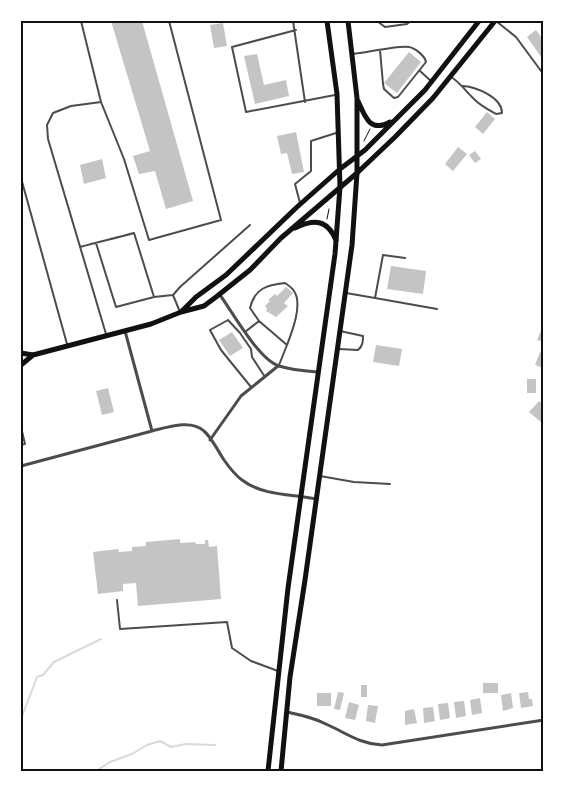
<svg xmlns="http://www.w3.org/2000/svg" width="565" height="792" font-family="'Asap Condensed',sans-serif">
  <rect width="100%" height="100%" fill="#fff"/>
  <g fill="none" stroke-linecap="round" stroke-linejoin="round">
    <path stroke="#d9d9d9" stroke-width="2" d="M21,719L37,677L43,675L54,662L101,639
      M543,765L544,766
      M96,771L110,762L132,754L147,745L160,741L171,747L186,744L215,745"/>
  </g>
  <path fill="#c4c4c4" d="M111,21H142L193,201L166,209L155,171L139,174L133,156L150,151Z
    M223,23L227,46L214,48L210,25Z
    M536,30L544,41V61L527,37Z
    M409,52L421,62L397,93L384,83Z
    M257,54L264,85L286,80L289,96L255,104L244,56Z
    M487,112L495,119L483,134L475,127Z
    M296,132L304,172L292,174L287,153L281,154L277,136Z
    M458,147L467,154L453,171L445,164Z
    M475,151L481,159L475,163L469,155Z
    M102,159L106,178L84,184L80,165Z
    M391,266L426,271L423,294L387,289Z
    M286,287L293,293L284,303L288,306L276,317L266,311L267,309L265,306L270,301L268,300L275,294L277,296Z
    M544,323V342L537,340Z
    M232,332L243,348L230,356L219,340Z
    M376,345L402,349L399,366L373,362Z
    M540,352L544,354V368L535,365Z
    M527,379H536V393H527Z
    M108,388L114,412L102,415L96,391Z
    M539,401L544,405L541,410L544,412L542,423L529,412Z
    M180,539V543L195,542L196,544H205V540H208L209,547L217,546L221,599L138,606L136,583L123,584V591L98,594L93,552L118,549L119,552L132,551V547L146,546V542Z
    M483,683H498V693H483Z
    M361,685H367V697H361Z
    M338,692L344,693L340,710L334,709Z
    M528,692L529,699H532L533,706L521,708L519,693Z
    M317,693H331V706H317Z
    M511,693L513,708L503,711L501,695Z
    M480,698L482,713L472,715L470,700Z
    M464,701L466,716L456,718L454,702Z
    M349,702L359,705L355,720L345,718Z
    M448,703L450,718L440,720L438,704Z
    M368,705L378,706L375,723L366,721Z
    M433,707L435,721L424,723L423,708Z
    M414,709L417,723L405,725V711Z"/>
  <g fill="none" stroke-linecap="round" stroke-linejoin="round">
    <path stroke="#111" stroke-width="1" d="M364,141L370,129
      M327,219L329,209"/>
    <path stroke="#4c4c4c" stroke-width="2" d="M81,21L101,102L124,159L149,240L221,220L169,21
      M293,21L305,102
      M377,21L385,27L407,24L411,21
      M496,21L516,37L544,75
      M296,30L232,47L246,112L335,95
      M353,54C365,53 399,45 409,47C415,48 425,56 426,62L398,97L394,98L384,89L383,84L380,50
      M420,71L431,81
      M451,77C461,83 466,92 475,100C481,106 489,110 496,114L502,113C502,97 476,87 463,86
      M101,102L71,106L53,113L47,125L48,139L106,334
      M21,178L67,344
      M300,203L295,184L311,171V141L336,133
      M80,247C98,242 116,238 134,233L154,297L116,307L96,243
      M346,293L375,298L383,255L405,258
      M173,295L180,287L250,225
      M154,297L173,295L180,312
      M375,298L437,309
      M259,321L287,345L279,365
      M245,332L259,321L250,308C255,288 267,285 285,283C288,285 292,288 294,291C303,304 292,332 287,345
      M339,349L358,350C363,346 363,341 363,336L340,331
      M251,387L221,350L210,330L228,320L240,333L251,349L252,357L265,377
      M21,427L25,444L21,445
      M320,476L354,482L390,484
      M117,600L120,629L227,622L232,648L251,661L278,671"/>
    <path stroke="#4c4c4c" stroke-width="3" d="M220,295C233,313 259,360 279,366C291,370 305,371 318,372
      M125,331L152,431
      M210,440L241,396L278,366
      M21,466L152,431C168,427 191,419 204,431C212,438 218,451 224,460C229,467 235,475 242,480C263,496 292,494 316,499
      M287,712C301,715 315,718 328,725C346,733 360,744 382,745L544,720"/>
    <path stroke="#111" stroke-width="5" d="M268,771L288,588L335,254L340,187
      M281,771L290,677L305,580L352,245L357,173"/>
    <path stroke="#111" stroke-width="5" d="M327,21L337,94L340,187
      M348,21L357,98V173
      M358,101C365,117 370,133 390,122
      M295,228C314,219 327,219 336,240
      M181,312L196,297L226,275L297,207L340,169L365,150L425,90L479,21
      M21,353L33,355L151,324L181,312L204,306L216,297L250,270L281,238L357,173L395,137L433,98L495,21
      M21,365L33,355"/>
  </g>
  <rect width="565" height="792" fill="none" stroke="#ffffff" stroke-width="45"/>
  <rect x="22" y="22" width="520" height="748" fill="none" stroke="#111" stroke-width="2"/>
</svg>
